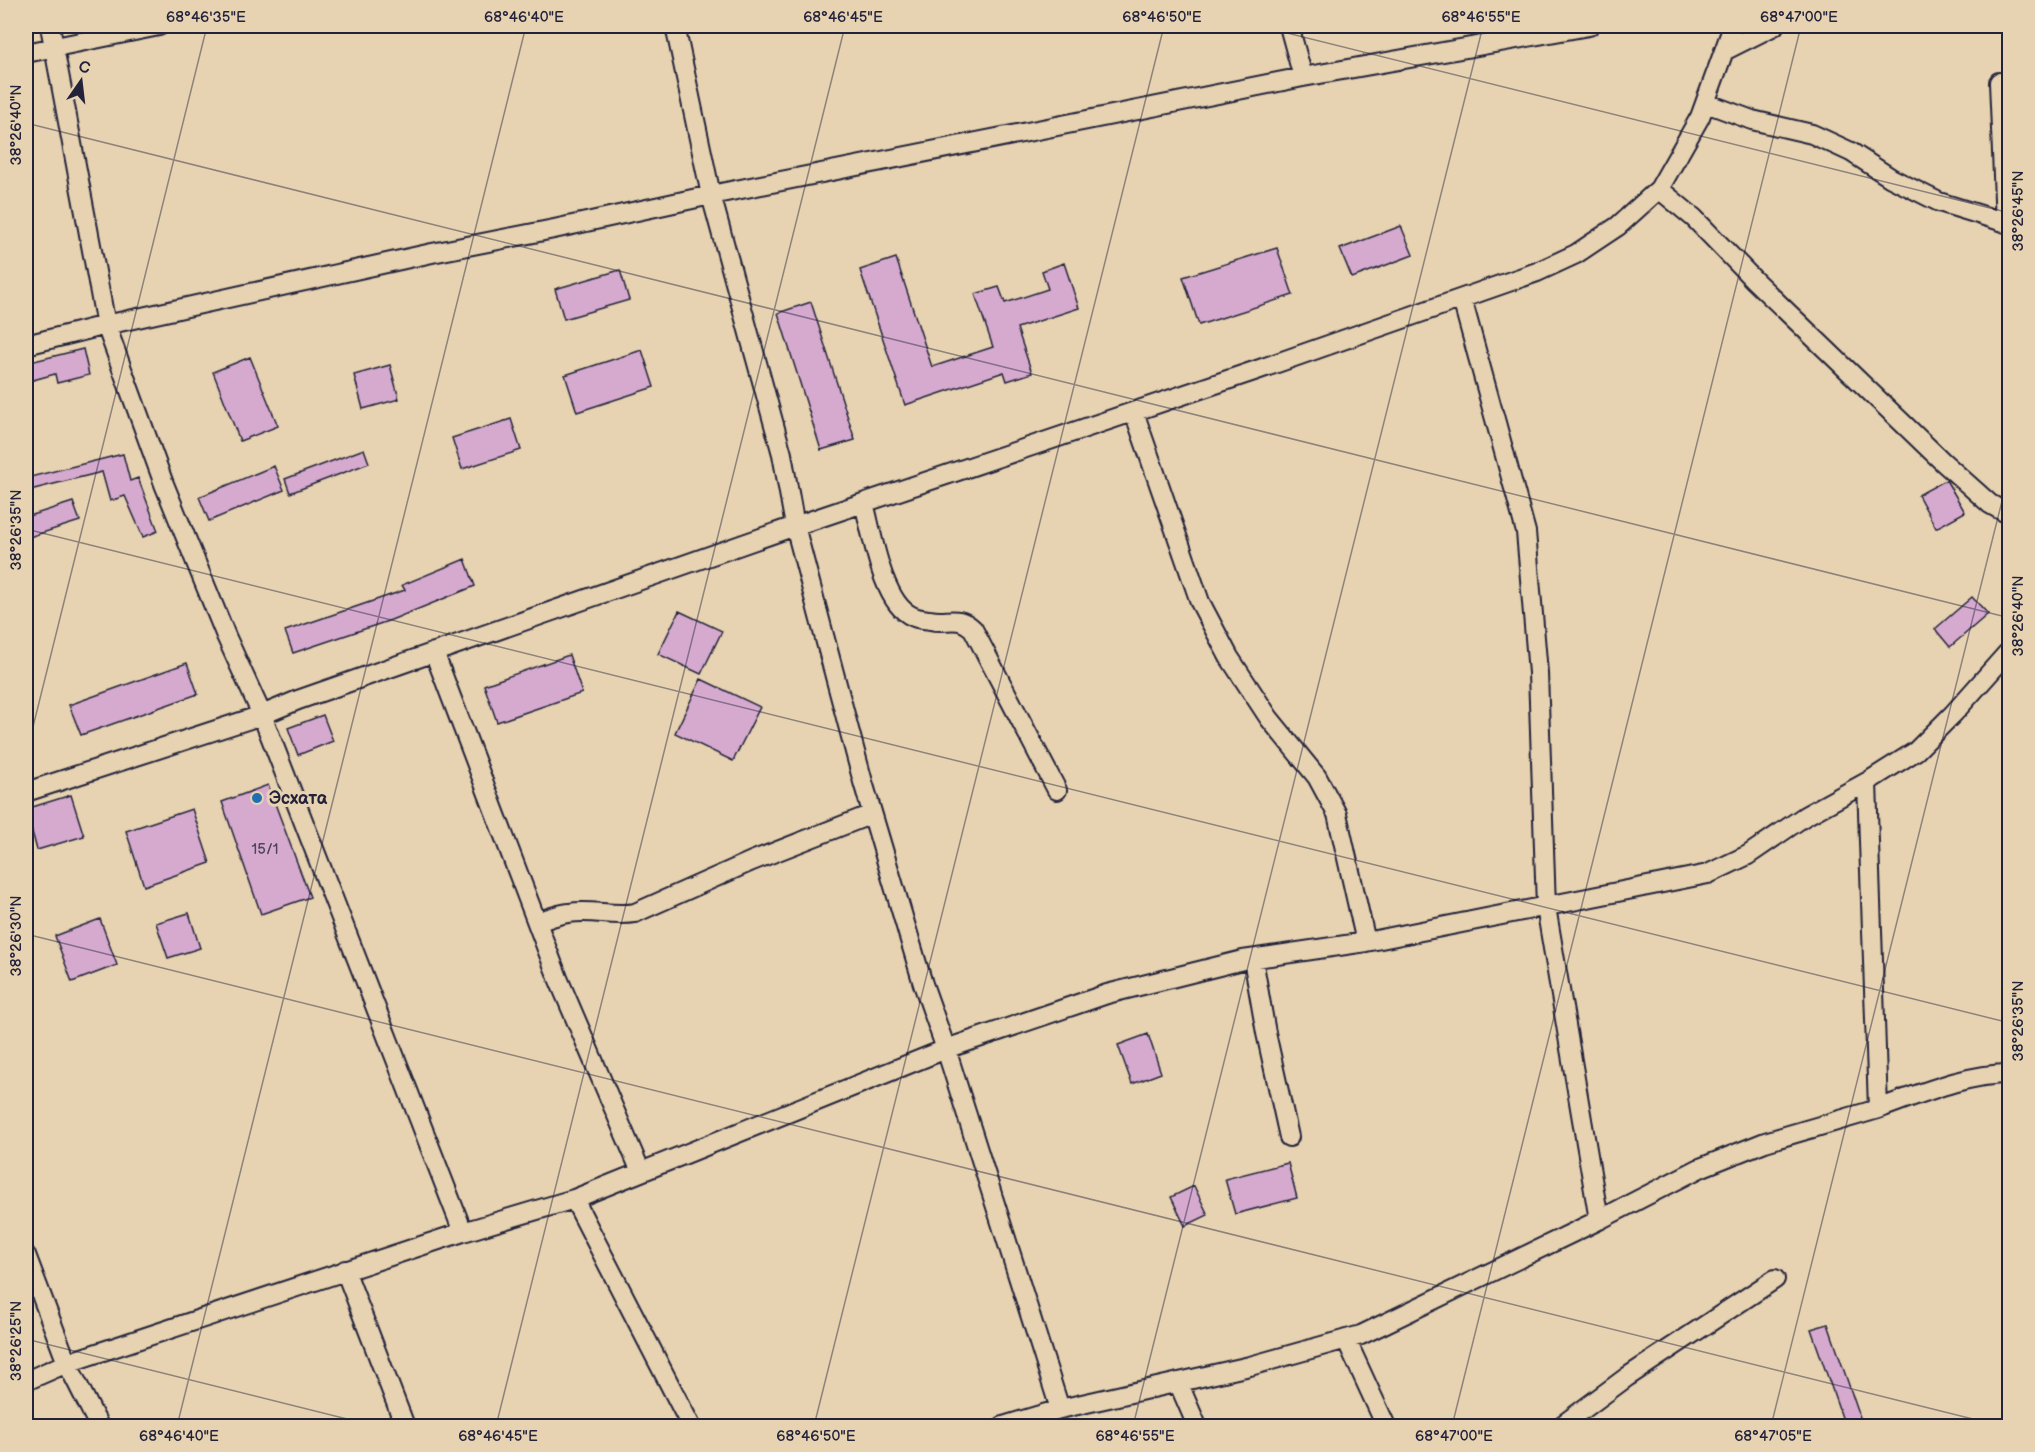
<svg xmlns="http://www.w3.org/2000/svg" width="2035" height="1452" font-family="'Balsamiq Sans',sans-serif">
  <rect width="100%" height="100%" fill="#e7d3b1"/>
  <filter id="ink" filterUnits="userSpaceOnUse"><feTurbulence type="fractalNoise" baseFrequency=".0167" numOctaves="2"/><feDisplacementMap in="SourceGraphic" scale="12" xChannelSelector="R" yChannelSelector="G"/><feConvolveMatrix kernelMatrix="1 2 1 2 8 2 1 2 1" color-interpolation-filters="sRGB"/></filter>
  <g filter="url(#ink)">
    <path fill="#d5aace" stroke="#22223b" stroke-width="1.5" d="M1401,226L1413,255L1352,278L1340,249Z
      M1277,248L1293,295L1199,325L1183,277Z
      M896,258L932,367L993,347L975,294L999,287L1005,303L1048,289L1042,271L1064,263L1079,308L1017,328L1032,373L1007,381L1004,372L905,405L860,270Z
      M620,270L629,300L564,319L555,289Z
      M811,302L855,440L821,450L778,313Z
      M83,349L89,375L57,383L55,374L26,382V363Z
      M642,350L654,387L577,412L565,375Z
      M250,357L278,426L240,441L213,372Z
      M390,365L399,399L363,409L354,375Z
      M511,419L521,450L462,469L452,438Z
      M364,449L369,463L290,493L285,479Z
      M123,454L130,481L138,478L158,531L143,537L125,496L110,501L102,472L26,491V478Z
      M274,466L284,490L209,521L199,497Z
      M1946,480L1965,512L1936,528L1918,495Z
      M73,502L80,521L26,538V517Z
      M465,559L475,586L391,620L293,653L285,631L405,590L402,585Z
      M1972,597L1988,614L1950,647L1935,629Z
      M679,611L722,631L701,674L658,654Z
      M569,655L582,693L497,722L484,685Z
      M187,663L198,694L81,735L69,705Z
      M701,679L760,707L733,761L675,733Z
      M323,715L333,741L298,755L288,728Z
      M268,785L310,897L261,914L222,802Z
      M71,795L84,836L37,850L26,809Z
      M192,809L210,863L144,886L126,831Z
      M189,913L200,948L168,958L156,923Z
      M100,919L117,965L72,982L55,936Z
      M1148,1034L1161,1073L1132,1084L1118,1045Z
      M1288,1163L1297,1198L1235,1214L1225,1179Z
      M1194,1186L1208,1215L1185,1226L1171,1197Z
      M1828,1324L1863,1426H1845L1811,1329Z"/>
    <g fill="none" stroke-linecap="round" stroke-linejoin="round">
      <g stroke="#22223b" stroke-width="22">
        <path id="minor" d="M50,26L106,325L164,484L226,636L262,715L463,1232L574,1199L946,1049L1107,994L1243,960L1366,942L1708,874L1748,855L1805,816L1867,782L1916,751L1953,714L2010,650
          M675,26L711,195L782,454L795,526L863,782L923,984L946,1049L1060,1409
          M1289,26L1303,77
          M1724,51L1774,26
          M26,53L159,26
          M1999,82L2005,223
          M1706,103L1752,120L1812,134L1851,152L1891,178L1939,202L2010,224
          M1659,189L1694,218L1754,280L1943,462L1990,504L2010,515
          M1462,299L1526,532L1538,673L1546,907L1599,1220
          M26,345L106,325L432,253L554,229L711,195L1303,77L1589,26
          M1134,412L1200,602L1229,657L1269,718L1317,777L1337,814L1366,942
          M864,503C872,532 882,603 912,616C917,619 924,619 930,620C948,624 957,614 973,629L1057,790
          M434,652L558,978L641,1172
          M26,792L262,715L298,700L795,526L1257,370L1537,272L1576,254L1618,226L1659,189L1700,117L1733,26
          M537,922C547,919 558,914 569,913C591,909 613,917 635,913L752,861L872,814
          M1253,959L1266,1033L1289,1137
          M1878,1109C1920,1094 1965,1074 2010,1074
          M574,1199L691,1426
          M26,1255L67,1363L99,1426
          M345,1270L405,1426
          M1346,1339L1386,1426
          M26,1381L67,1363L463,1232
          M1178,1382L1197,1426
          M1003,1426L1060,1409L1250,1366L1361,1335L1599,1220L1700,1168L1765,1142L1878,1109L1867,782
          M1561,1426L1627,1377L1775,1279"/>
      </g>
      <use href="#minor" stroke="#e7d3b1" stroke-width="18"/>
    </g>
  </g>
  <path fill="none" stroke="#22223b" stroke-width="1.5" stroke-opacity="0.45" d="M1259,26L2010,213M26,123L2010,618M26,529L2010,1023M26,755L207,26M26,934L2001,1426M26,1339L375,1426M177,1426L526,26M496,1426L845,26M814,1426L1164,26M1133,1426L1483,26M1452,1426L1801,26M1771,1426L2010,469"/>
  <circle fill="#1f6fb2" stroke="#e7d3b1" stroke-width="2" cx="257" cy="798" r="6"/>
  <g text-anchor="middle" stroke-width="6" stroke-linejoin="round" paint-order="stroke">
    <g font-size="15" fill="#4f4460">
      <text x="265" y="854">15/1</text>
    </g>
    <g font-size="18" font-weight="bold" fill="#22223b" stroke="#e7d3b1" text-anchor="start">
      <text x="269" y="804">Эсхата</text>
    </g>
  </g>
  <rect width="2035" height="1452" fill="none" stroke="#e7d3b1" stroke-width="66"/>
  <g transform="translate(81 81) rotate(14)" stroke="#e7d3b1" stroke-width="4.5" paint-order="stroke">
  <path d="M0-4.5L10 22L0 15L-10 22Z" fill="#22223b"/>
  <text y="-9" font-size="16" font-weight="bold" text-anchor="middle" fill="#22223b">С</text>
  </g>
  <rect x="33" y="33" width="1969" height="1386" fill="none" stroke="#22223b" stroke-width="2"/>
  <g font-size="15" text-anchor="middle" fill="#22223b">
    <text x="206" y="22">68°46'35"E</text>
    <text x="524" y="22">68°46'40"E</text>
    <text x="843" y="22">68°46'45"E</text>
    <text x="1162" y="22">68°46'50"E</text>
    <text x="1481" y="22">68°46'55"E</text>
    <text x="1799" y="22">68°47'00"E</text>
    <text transform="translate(16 125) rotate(-90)" y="5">38°26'40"N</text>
    <text transform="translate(2018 211) rotate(-90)" y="5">38°26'45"N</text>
    <text transform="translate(16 530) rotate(-90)" y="5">38°26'35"N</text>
    <text transform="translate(2018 616) rotate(-90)" y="5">38°26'40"N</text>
    <text transform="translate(16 936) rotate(-90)" y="5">38°26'30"N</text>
    <text transform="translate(2018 1021) rotate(-90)" y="5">38°26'35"N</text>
    <text transform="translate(16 1341) rotate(-90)" y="5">38°26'25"N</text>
    <text x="179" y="1441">68°46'40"E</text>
    <text x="498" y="1441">68°46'45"E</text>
    <text x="816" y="1441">68°46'50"E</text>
    <text x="1135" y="1441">68°46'55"E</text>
    <text x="1454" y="1441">68°47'00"E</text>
    <text x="1773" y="1441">68°47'05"E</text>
  </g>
</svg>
